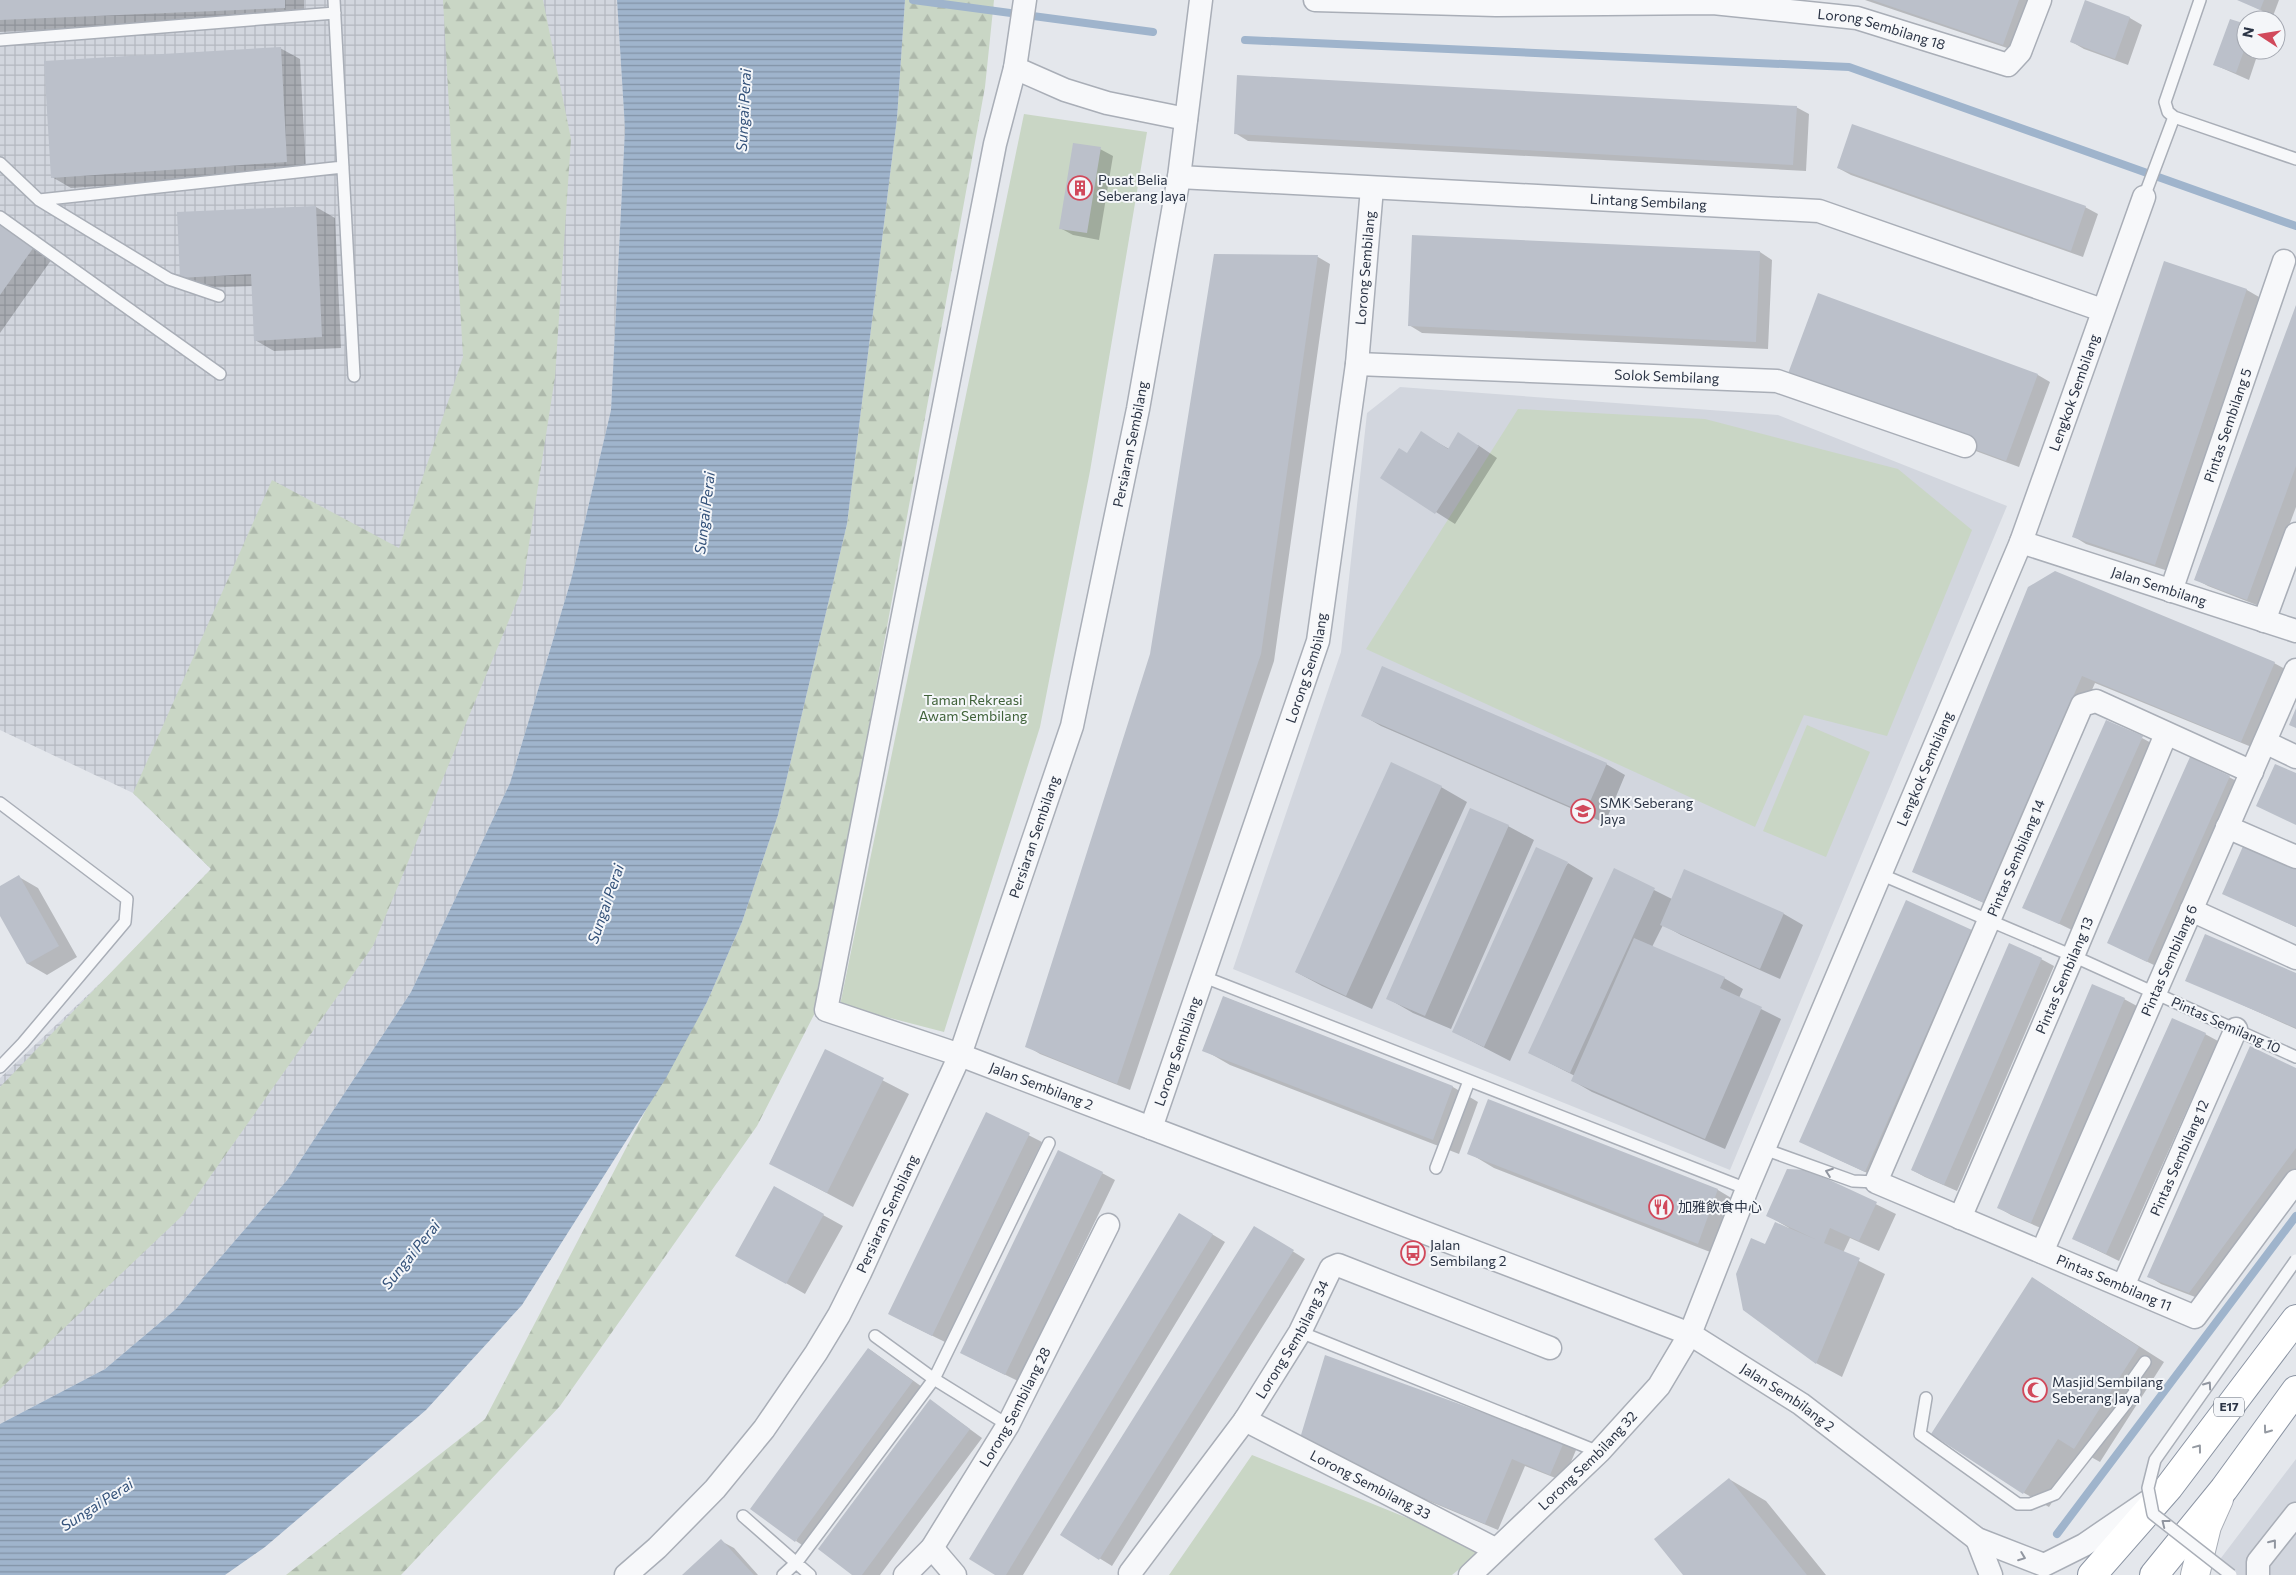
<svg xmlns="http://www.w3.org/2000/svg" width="2296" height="1575" font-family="Commissioner,'Noto Sans SC',sans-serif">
  <defs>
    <pattern id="industrial-grid" width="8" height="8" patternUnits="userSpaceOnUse" patternTransform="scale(1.25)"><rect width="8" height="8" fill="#d2d6de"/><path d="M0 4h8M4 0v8" fill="none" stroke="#b4b8c0"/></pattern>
    <pattern id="forest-firs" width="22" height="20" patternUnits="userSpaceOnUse" patternTransform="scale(1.25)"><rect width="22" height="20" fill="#c9d6c5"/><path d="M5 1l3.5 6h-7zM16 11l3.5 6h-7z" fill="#adb8ab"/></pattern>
    <pattern id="water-rules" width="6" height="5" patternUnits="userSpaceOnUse" patternTransform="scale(1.25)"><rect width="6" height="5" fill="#9fb4cc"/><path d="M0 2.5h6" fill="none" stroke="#8293a7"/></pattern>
  </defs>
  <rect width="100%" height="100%" fill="#e4e7ec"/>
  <path fill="#d2d6de" d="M1400,387L1778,415L2007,506L1730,1170L1233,969L1341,652L1367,413Z
    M2296,1459V1575H2226L2221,1558Z"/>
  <path fill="url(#industrial-grid)" d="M0,0H617L625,129L611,410L571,580L510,783L411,992L288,1179L176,1309L105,1369L0,1424V1078L112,972L211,869L133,793L0,730Z"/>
  <path fill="#c9d6c5" d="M1024,114L1147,132L1090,471L1040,727L944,1032L840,1005Z
    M1518,409L1705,419L1898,469L1972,530L1887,736L1804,715L1755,827L1366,649Z
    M1807,725L1870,752L1826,857L1763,831Z
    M1252,1455L1484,1549L1452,1575H1169Z"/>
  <path fill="url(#forest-firs)" d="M443,0H543L571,139L555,377L522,589L373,946L183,1215L0,1389V1087L211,869L133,793L272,480L399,548L463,357Z
    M905,0H994L985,87L818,1007L757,1126L560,1406L401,1575H286L485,1419L649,1104L707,1002L742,922L778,815L847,524L897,118Z"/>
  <path fill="url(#water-rules)" d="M617,0H905L897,118L847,524L778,815L742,922L707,1002L666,1078L522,1305L426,1410L265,1547L225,1575H0V1424L105,1369L176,1309L288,1179L411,992L510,783L571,580L611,410L625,129Z"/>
  <path fill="#0003" d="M0,0H304V18L0,32Z
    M1865,0H2033L2016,51Z
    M2240,0H2279L2273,16Z
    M2086,2L2130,18L2142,25L2128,65L2084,49L2072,42Z
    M2246,26V50H2259L2249,80L2215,65Z
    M280,48L300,59L306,173L71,188L52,177Z
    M1796,107L1809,114L1806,171L1248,141L1235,133Z
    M1100,149L1113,156L1099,240L1073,235L1060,228Z
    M1838,168L2085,207L2098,214L2083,257L1851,175Z
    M316,207L335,218L341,348L274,351L255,340L253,286L200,288L181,277Z
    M0,218L54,256L0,333Z
    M1760,252L1772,260L1768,349L1422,333L1409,325Z
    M1215,255L1318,257L1330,264L1274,661L1130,1090L1040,1054L1027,1046L1151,654Z
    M2165,263L2247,290L2259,297L2168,571L2086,544L2073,536Z
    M2296,308V507L2259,606L2208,586L2195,579Z
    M2038,375L2050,382L2019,467L1800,386Z
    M1421,433L1449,449L1478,445L1497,458L1455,524L1382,478L1408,454Z
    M2029,587L2274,663L2287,670L2254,748L2095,683L1997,909L1914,871Z
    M1362,715L1606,764L1625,775L1605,823L1381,726Z
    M2142,738L2155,745L2072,930L2024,907Z
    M2229,777L2242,784L2160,968L2109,943Z
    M1441,787L1467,802L1372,1009L1322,986L1296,972Z
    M1508,826L1534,840L1451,1029L1413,1013L1387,998Z
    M1568,863L1593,878L1510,1061L1454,1032Z
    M2296,869V927L2224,893Z
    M1614,870L1672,899L1685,871L1784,914L1803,925L1780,979L1681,935L1663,925L1652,947L1724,978L1743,989L1739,998L1781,1019L1725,1149L1592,1092L1573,1081L1575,1076L1530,1053Z
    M19,877L38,888L77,957L47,975L28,964L0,913V888Z
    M1971,931L1984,938L1878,1178L1801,1142Z
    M2041,959L2054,966L1957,1191L1925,1177L1912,1170Z
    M2296,974V1029L2187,980Z
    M1224,997L1453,1087L1478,1102L1459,1154L1230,1065L1204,1050Z
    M2124,999L2137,1006L2043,1229L2011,1215L1999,1208Z
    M2205,1034L2218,1041L2119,1261L2074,1239Z
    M826,1051L909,1094L853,1207L770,1163Z
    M2296,1069V1172L2203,1300L2161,1284L2148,1276Z
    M1489,1101L1718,1190L1743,1205L1723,1257L1494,1168L1469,1153Z
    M987,1114L1042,1142L945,1342L902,1321Z
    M1808,1171L1896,1214L1879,1251L1850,1238L1843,1253L1885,1274L1842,1377L1816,1363L1766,1246L1789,1228L1767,1215Z
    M1102,1173L1115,1180L1018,1381L975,1360Z
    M774,1188L843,1226L805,1294L737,1255Z
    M1192,1222L1225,1242L1023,1575H997Z
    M1267,1235L1305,1259L1112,1566L1062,1535Z
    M2032,1278L2164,1362L2100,1462L2084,1453L2049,1507L2024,1493Z
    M869,1349L925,1389L808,1549L796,1541Z
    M930,1400L982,1438L880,1575H854Z
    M1563,1443L1576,1450L1563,1481L1525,1466L1498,1530L1312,1452Z
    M1729,1479L1766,1501L1826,1575H1684Z
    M721,1541L734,1548L758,1575H684Z"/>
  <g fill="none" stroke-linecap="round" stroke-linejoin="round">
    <path stroke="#9fb4cc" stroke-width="8" d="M913,0L1153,32
      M1245,40L1849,67L2296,226
      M2057,1534L2296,1216"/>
  </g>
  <path fill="#bbc0ca" d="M0,0H285V8L0,20Z
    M1872,0H2019L2003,45Z
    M2085,0L2130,17L2115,59L2070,42Z
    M2237,0H2264L2260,10Z
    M2230,19L2246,24V45L2236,73L2213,65Z
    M281,47L287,162L51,178L44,61Z
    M1237,75L1797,106L1793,165L1234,134Z
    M1852,124L2086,206L2071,251L1837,168Z
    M1073,143L1101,147L1087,233L1059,229Z
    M316,206L322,337L254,341L251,274L180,278L177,212Z
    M0,219L36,244L0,295Z
    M1412,235L1760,251L1756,342L1408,326Z
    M1214,254L1318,255L1261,654L1117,1084L1025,1047L1150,654Z
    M2164,261L2247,289L2155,565L2072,537Z
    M1818,293L2038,374L2006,461L1786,379Z
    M2296,305V466L2247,600L2194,580Z
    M1421,431L1448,449L1458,432L1479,446L1435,514L1380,478L1399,448L1407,453Z
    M2055,571L2275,662L2241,742L2082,676L1984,903L1912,872L2028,587Z
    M1382,666L1607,763L1585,813L1361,716Z
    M2296,708V728L2289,725Z
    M2106,720L2143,736L2059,924L2022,908Z
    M2190,757L2230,776L2147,962L2107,943Z
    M1391,762L1442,786L1346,996L1295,972Z
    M2275,764L2296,773V825L2256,806Z
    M1470,808L1509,825L1425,1016L1386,999Z
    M2244,844L2296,867V927L2222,894Z
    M1536,847L1568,862L1484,1047L1452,1032Z
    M1614,868L1655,888L1570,1073L1528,1053Z
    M1684,869L1784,913L1760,969L1660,925Z
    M19,875L59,946L27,964L0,916V886Z
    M1906,900L1972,930L1865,1172L1799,1142Z
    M2205,934L2296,973V1028L2185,981Z
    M1634,938L1725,977L1720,988L1762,1007L1705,1139L1571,1081Z
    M2009,943L2042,958L1944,1185L1911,1170Z
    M2092,984L2125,998L2031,1223L1997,1208Z
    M1223,996L1453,1086L1433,1140L1202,1051Z
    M2172,1018L2206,1033L2106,1254L2072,1239Z
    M2250,1046L2296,1068V1148L2189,1293L2147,1277Z
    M825,1049L884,1078L827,1193L769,1164Z
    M1488,1099L1718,1189L1698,1244L1467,1154Z
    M986,1112L1030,1133L932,1336L888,1314Z
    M1058,1150L1103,1172L1005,1375L960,1353Z
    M1787,1169L1808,1170L1877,1202L1859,1241L1830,1228L1824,1243L1860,1258L1816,1364L1743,1310L1736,1274L1751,1238L1765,1244L1775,1222L1817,1240L1766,1216Z
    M774,1186L824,1214L786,1284L735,1256Z
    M1179,1213L1213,1234L1006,1575H995L969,1559Z
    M1254,1226L1294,1250L1099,1560L1060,1535Z
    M2032,1277L2139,1347L2074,1449L2058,1439L2023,1494L1931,1434Z
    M868,1348L913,1381L795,1542L750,1509Z
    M1325,1355L1564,1442L1550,1475L1512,1459L1485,1524L1298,1445Z
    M930,1399L970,1429L862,1575H852L818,1549Z
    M1729,1478L1807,1575H1683L1654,1539Z
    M721,1539L754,1575H682Z"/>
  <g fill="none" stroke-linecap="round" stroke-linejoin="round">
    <g stroke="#a9aeb7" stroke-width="14">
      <path id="lane" d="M334,0L354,376
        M2200,0L2165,102L2168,112L2174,117L2296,159
        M0,40L335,13
        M0,163L39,200L169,279L219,296
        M2144,197L2174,117
        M39,200L343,167
        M0,217L220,374
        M0,803L127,899L125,922L23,1043L0,1067
        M1880,874L2073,956L2296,1057
        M1204,977L1747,1189
        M1764,1149L1853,1181L1876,1182
        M1436,1168L1469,1081
        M1300,1332L1599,1452
        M875,1336L934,1379L1008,1425
        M1926,1398L1920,1434L2018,1504H2030L2055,1494L2135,1392L2133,1379L2145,1362
        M743,1516L810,1575
        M783,1575L797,1562L934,1379L1049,1143"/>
    </g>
    <g stroke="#a9aeb7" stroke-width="25">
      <g id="street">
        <path id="s1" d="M1025,0L1015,68L995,144L826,1010L960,1055L1690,1334L1801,1404L1977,1539L2044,1565L2084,1545L2147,1502"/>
        <path id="s2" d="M1315,0L1496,5L1713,3L1857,18L2008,65L2020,52L2040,0"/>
        <path d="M1015,68L1065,90L1107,103L1186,119"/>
        <path id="s3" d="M1179,177L1819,211L2102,310"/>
        <path id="s4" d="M1357,364L1777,381L1965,446"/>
        <path id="s5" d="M2021,542L2296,631"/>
        <path id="s6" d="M2171,591L2284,261"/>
        <path d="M2264,621L2296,534"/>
        <path d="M2265,742L2296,757"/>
        <path id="s7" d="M2252,772L2096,701L2082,705L1876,1182L2195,1317L2296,1181"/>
        <path d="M2227,827L2296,857"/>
        <path d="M2191,910L2296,958"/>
        <path id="s8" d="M1151,1128L1318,641L1357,364L1372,188"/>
        <path id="s9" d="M1960,1218L2073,956L2166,734"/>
        <path id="s10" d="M2042,1252L2296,670"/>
        <path id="s11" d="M2123,1286L2236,1029"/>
        <path id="s12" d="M1245,1420L1495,1549"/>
        <path d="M1977,1539L1991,1575"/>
        <path d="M932,1548L955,1575"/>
        <path id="s13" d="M1130,1573L1245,1420L1300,1332L1331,1268L1338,1265L1550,1348"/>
        <path id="s14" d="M626,1575L657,1548L715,1489L764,1429L816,1353L839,1315L860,1273L960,1055L1072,726L1138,409L1179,177L1201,0"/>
        <path id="s15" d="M905,1575L932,1548L1008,1425L1108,1225"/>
        <path id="s16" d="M1470,1575L1599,1452L1659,1386L1690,1334L1747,1189L2021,542L2144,197"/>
        <path d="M2258,1575V1562L2296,1514"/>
      </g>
    </g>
    <g stroke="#a9aeb7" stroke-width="30">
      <path id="secondary" d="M2195,1575L2207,1526L2219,1499"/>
    </g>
    <g stroke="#8b94a3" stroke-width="30">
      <path id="highway" d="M2092,1575L2169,1487L2296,1319
        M2154,1575L2224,1489L2296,1390"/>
    </g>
    <use href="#lane" stroke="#f7f8fa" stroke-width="11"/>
    <use href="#street" stroke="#f7f8fa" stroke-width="22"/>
    <use href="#secondary" stroke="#fff" stroke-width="28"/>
    <use href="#highway" stroke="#fff" stroke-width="28"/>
    <g stroke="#a9aeb7" stroke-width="14" stroke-linecap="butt">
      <path id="lane-bridge" d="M2231,1575L2153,1514L2148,1488L2155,1460L2296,1260"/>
    </g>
    <use href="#lane-bridge" stroke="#f7f8fa" stroke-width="11"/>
  </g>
  <defs><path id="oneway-chevron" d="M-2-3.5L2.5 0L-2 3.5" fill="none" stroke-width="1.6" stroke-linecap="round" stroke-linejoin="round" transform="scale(1.25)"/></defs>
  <g stroke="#9196a0">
    <use href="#oneway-chevron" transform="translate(1829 1172) rotate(-160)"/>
    <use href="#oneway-chevron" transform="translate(2208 1385) rotate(-55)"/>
    <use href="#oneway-chevron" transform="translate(2165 1523) rotate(-142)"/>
    <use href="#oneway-chevron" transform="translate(2273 1543) rotate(-52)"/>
    <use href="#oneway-chevron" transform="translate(2022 1557) rotate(21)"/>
  </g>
  <g stroke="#959aa2">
    <use href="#oneway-chevron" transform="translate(2267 1430) rotate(126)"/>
    <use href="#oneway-chevron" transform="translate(2198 1448) rotate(-53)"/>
  </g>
  <defs>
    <g id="building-ring" transform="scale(1.25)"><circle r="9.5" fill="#f4f6f9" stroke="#d1495b" stroke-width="1.5"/><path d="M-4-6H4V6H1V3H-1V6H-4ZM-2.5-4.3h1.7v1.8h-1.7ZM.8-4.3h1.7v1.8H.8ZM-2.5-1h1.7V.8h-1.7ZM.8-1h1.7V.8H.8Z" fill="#d1495b"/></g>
    <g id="school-ring" transform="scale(1.25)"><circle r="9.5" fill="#f4f6f9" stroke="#d1495b" stroke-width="1.5"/><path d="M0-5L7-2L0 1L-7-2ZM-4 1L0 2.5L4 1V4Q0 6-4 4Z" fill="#d1495b"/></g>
    <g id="restaurant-ring" transform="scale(1.25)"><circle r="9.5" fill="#f4f6f9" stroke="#d1495b" stroke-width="1.5"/><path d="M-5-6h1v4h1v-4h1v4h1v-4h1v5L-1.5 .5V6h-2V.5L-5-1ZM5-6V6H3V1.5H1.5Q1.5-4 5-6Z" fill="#d1495b"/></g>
    <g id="bus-ring" transform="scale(1.25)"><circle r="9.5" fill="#f4f6f9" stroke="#d1495b" stroke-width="1.5"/><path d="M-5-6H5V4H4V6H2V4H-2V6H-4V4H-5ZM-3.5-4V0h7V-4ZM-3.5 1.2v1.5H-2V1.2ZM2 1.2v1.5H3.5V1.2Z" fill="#d1495b"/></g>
    <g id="mosque-ring" transform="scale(1.25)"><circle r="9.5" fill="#f4f6f9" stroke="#d1495b" stroke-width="1.5"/><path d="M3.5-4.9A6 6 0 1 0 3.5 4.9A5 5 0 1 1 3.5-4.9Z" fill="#d1495b"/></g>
  </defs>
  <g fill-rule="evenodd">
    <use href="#building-ring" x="1080" y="188"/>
    <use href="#school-ring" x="1583" y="811"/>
    <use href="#restaurant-ring" x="1661" y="1207"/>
    <use href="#bus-ring" x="1413" y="1253"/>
    <use href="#mosque-ring" x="2035" y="1390"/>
  </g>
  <g text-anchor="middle" stroke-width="4" stroke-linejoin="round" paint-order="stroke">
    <rect fill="#f4f6f9" stroke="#676e7b" stroke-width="1" x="2214" y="1397.5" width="30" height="19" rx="4"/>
    <g font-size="12" font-weight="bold" fill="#2b3445">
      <text x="2229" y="1411">E17</text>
    </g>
    <g font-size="14" fill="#2b3445" stroke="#f4f6f9">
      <text dy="5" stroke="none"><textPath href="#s2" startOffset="569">Lorong Sembilang 18</textPath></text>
      <text dy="5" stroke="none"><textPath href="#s3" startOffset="470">Lintang Sembilang</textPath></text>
      <text dy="5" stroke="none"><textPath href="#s8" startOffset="891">Lorong Sembilang</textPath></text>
      <text dy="5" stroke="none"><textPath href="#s4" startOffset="310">Solok Sembilang</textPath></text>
      <text dy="5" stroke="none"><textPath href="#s16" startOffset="1345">Lengkok Sembilang</textPath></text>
      <text dy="5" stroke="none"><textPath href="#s6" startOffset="175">Pintas Sembilang 5</textPath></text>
      <text dy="5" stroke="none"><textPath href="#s14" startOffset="1260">Persiaran Sembilang</textPath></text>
      <text dy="5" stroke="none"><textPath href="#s5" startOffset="145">Jalan Sembilang</textPath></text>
      <text dy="5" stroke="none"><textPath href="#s8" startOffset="486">Lorong Sembilang</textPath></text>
      <text dy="5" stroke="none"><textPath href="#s16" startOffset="940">Lengkok Sembilang</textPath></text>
      <text dy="5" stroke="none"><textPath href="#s14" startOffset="855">Persiaran Sembilang</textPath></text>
      <text transform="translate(2016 858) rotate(-67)" y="5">Pintas Sembilang 14</text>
      <text dy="5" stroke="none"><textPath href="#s10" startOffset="318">Pintas Sembilang 6</textPath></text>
      <text dy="5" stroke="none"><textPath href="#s9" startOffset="264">Pintas Sembilang 13</textPath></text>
      <text transform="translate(2226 1025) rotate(24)" y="5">Pintas Semilang 10</text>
      <text dy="5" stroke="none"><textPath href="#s8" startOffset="81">Lorong Sembilang</textPath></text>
      <text dy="5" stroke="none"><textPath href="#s1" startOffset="1258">Jalan Sembilang 2</textPath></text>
      <text dy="5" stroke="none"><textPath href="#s11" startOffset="140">Pintas Sembilang 12</textPath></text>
      <text dy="5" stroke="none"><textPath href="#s14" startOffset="450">Persiaran Sembilang</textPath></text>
      <text dy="5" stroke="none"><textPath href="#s7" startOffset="964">Pintas Sembilang 11</textPath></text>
      <text dy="5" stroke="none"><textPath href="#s13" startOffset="285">Lorong Sembilang 34</textPath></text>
      <text dy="5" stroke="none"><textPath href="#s1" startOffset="2069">Jalan Sembilang 2</textPath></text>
      <text dy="5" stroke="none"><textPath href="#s15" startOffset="202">Lorong Sembilang 28</textPath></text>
      <text dy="5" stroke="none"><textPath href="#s16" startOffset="164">Lorong Sembilang 32</textPath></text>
      <text dy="5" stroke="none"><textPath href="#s12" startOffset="141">Lorong Sembilang 33</textPath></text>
    </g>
    <g font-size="14" fill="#2b3445" stroke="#f4f6f9" text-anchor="start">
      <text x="1098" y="185">Pusat Belia<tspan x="1098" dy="16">Seberang Jaya</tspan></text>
      <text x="1600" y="808">SMK Seberang<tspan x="1600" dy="16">Jaya</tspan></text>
      <text x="1678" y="1212">加雅飲食中心</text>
      <text x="1430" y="1250">Jalan<tspan x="1430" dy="16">Sembilang 2</tspan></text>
      <text x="2052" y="1387">Masjid Sembilang<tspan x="2052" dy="16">Seberang Jaya</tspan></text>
    </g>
    <g font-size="14" fill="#3f6138" stroke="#f4f6f9">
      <text x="973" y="705">Taman Rekreasi<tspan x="973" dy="16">Awam Sembilang</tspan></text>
    </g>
    <g font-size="15" font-style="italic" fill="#34527a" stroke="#f4f6f9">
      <text transform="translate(744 110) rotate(-87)" y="5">Sungai Perai</text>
      <text transform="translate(705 513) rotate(-83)" y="5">Sungai Perai</text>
      <text transform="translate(606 904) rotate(-71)" y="5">Sungai Perai</text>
      <text transform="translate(411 1255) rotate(-51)" y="5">Sungai Perai</text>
      <text transform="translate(97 1505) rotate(-33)" y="5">Sungai Perai</text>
    </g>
  </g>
  <g transform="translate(2261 35) rotate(282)"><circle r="24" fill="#f4f6f9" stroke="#a4a8b1"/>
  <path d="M0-4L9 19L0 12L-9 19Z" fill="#d1495b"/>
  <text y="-8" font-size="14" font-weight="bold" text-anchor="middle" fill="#2b3445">N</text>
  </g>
</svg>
